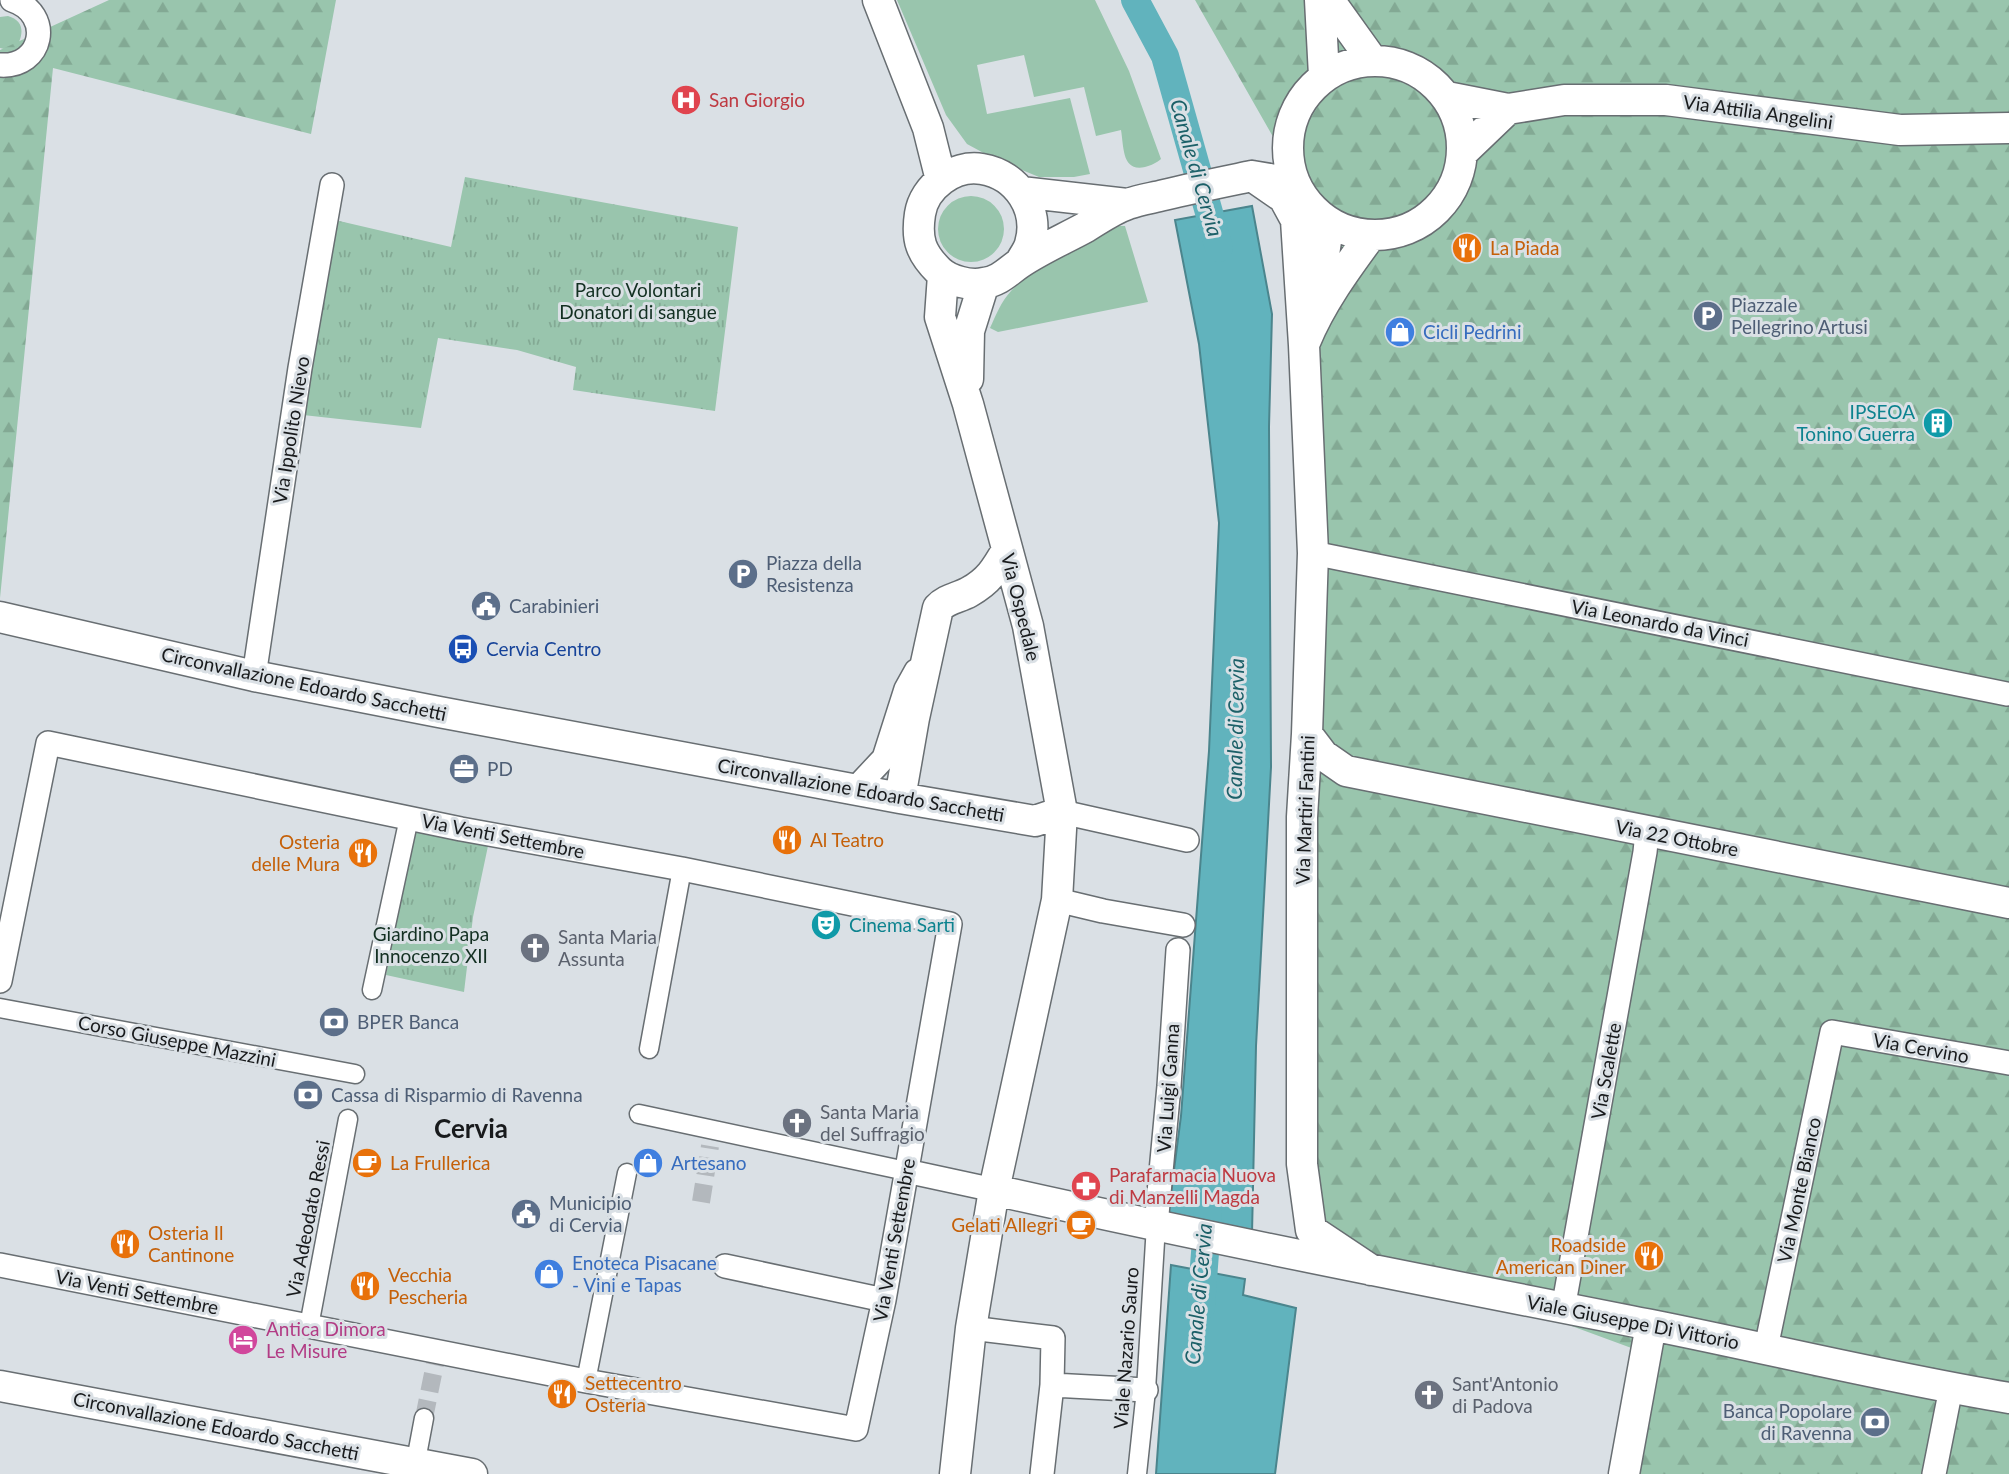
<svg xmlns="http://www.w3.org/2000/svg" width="2009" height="1474" font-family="Lato,sans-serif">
  <defs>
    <pattern id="forest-firs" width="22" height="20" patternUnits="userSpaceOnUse" patternTransform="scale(1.75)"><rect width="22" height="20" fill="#99c5ad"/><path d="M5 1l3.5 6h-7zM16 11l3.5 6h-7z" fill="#83a994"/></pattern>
    <pattern id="park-tufts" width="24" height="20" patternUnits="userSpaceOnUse" patternTransform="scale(1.75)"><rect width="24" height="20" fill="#99c5ad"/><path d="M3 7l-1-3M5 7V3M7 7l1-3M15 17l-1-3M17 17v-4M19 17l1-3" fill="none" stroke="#83a994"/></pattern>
  </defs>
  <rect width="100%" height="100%" fill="#dae0e5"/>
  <path fill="#99c5ad" d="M897,0H1095L1129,71L1161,159C1156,163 1152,165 1145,167C1122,172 1124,148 1121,130L1096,136L1084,87L1034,97L1024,55L977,65L987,114L1070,98L1090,174L1074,177H1039L991,157L967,144L946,115Z
    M8,16C22,20 24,30 19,42L4,49L0,48V17Z
    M938 229a33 33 0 1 1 66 0a33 33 0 1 1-66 0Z
    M1118,226H1125L1148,302L998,332L990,328C996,315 1001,302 1011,291C1032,267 1088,239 1118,226Z"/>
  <path fill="url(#forest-firs)" d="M109,0H336L311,134L53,68L0,598V50Z
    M1195,0H2009V1474H1622L1645,1353L1311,1230L1317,214Z"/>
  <path fill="url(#park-tufts)" d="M465,177L738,227L715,411L573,390L576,367L517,350L438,338L421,428L303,415L335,220L451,247Z
    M415,830L488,846L473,917L464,992L386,975Z"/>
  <path fill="#61b3bd" stroke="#4b858d" stroke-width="2" d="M1252,206L1272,314L1269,427L1271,767L1256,1046L1252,1234L1168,1216L1181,1116L1209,751L1219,523L1199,344L1175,220Z
    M1171,1265L1245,1279L1243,1295L1296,1308L1275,1474H1156Z"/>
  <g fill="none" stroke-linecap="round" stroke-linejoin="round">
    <path stroke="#61b3bd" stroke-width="28" d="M1135,0L1165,56L1219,248
      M1201,1307L1208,1212"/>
    <path stroke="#b3b8bd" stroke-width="18" stroke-dasharray="18 9" stroke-linecap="butt" d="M701,1202L710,1146
      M424,1418L435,1364"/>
    <g stroke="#686e72" stroke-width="21">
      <path id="pedestrian" d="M372,990L409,818
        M0,1008L355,1074
        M649,1049L682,869
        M639,1114L906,1171
        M309,1326L348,1119
        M586,1381L627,1173
        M414,1471L424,1418
        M1137,1474L1146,1390L1156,1225"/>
    </g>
    <g stroke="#686e72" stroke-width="26">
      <path id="minor" d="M0,65C43,68 54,14 12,0
        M1313,553L2007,694
        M254,676L300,368L332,185
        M855,789L884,758L906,689L916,671
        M1062,812L1187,840
        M1057,900L1103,911L1183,925
        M0,981L48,743L461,829L682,869L950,924L884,1300L856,1429L586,1381L0,1265
        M906,1171L994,1190
        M1156,1225L1169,1086L1178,950
        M725,1266L884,1300
        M1563,1309L1645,852L1647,832
        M971,1328L1053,1338L1052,1385L1042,1474
        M1766,1348L1832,1032L2009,1063
        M1052,1385L1146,1390
        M1934,1474L1951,1388"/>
    </g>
    <g stroke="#686e72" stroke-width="33">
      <path id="tertiary" d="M878,0L928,128L941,180
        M1320,0L1324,76
        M1329,0L1372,60
        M1288 148a87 87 0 1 1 174 0a87 87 0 1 1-174 0Z
        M1447,97L1508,109L1564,100H1666L1900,130L2009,128
        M1462,153L1508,109
        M1252,176L1284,198L1296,220L1304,345L1313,553L1307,734L1302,817V1164L1311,1230L1371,1270
        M1021,192L1127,204
        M1020,263C1023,257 1028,251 1030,244C1040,210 1018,175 982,169C954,164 924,187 920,214C916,240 921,253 939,271C950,281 970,286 984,283C1000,281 1008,271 1020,263C1041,249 1064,239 1086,227C1099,219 1113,209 1128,204C1139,200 1152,198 1164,195C1193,188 1223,182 1252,176L1270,179
        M943,275L940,317L968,404L1028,626L1062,812L1057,900L994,1190L971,1328L955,1474
        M1316,309L1326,241L1317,213
        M1305,342C1321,303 1346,269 1371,235
        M968,379L969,331L984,283
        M0,617L254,676L439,712L900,798L1035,821L1062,812
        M1307,734L1323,755L1346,771L2009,903
        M900,798L914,718L938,608C946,599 958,598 969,592C989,581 996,569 1007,550
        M994,1190C1212,1239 1432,1282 1651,1325C1771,1349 1889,1378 2009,1398
        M0,1386L472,1474
        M1624,1474L1651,1325"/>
    </g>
    <use href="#pedestrian" stroke="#fff" stroke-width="18"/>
    <use href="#minor" stroke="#fff" stroke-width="23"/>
    <use href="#tertiary" stroke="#fff" stroke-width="30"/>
  </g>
  <defs>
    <g id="hospital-disc" transform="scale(1.575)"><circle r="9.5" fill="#e0444e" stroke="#dae0e5"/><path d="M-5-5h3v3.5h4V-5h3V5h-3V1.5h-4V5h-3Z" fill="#fff"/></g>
    <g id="restaurant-disc" transform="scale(1.575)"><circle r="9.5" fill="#e8710a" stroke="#dae0e5"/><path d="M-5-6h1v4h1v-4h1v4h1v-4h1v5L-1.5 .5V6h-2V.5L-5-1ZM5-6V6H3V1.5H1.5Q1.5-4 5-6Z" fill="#fff"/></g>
    <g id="parking-disc" transform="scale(1.575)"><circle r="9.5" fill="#5c6f8a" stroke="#dae0e5"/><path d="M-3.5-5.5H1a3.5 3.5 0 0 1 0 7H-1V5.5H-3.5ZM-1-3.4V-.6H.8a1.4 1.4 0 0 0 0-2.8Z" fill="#fff"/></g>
    <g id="shop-disc" transform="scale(1.575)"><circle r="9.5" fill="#3f7fe0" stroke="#dae0e5"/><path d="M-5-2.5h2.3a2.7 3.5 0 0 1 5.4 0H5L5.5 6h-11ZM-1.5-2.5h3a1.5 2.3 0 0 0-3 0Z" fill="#fff"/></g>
    <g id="building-disc" transform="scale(1.575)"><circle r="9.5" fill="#0f9aa8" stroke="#dae0e5"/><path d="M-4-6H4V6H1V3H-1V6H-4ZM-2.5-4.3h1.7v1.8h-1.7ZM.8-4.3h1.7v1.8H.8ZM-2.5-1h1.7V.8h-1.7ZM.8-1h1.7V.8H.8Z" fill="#fff"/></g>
    <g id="civic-disc" transform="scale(1.575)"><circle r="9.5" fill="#5c6f8a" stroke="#dae0e5"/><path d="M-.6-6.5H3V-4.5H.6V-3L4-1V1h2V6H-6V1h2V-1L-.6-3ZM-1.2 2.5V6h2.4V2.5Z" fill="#fff"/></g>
    <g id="bus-disc" transform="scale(1.575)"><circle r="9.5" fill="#1a4fb4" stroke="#dae0e5"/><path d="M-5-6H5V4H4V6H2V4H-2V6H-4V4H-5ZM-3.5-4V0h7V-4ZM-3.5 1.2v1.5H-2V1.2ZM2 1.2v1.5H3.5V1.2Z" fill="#fff"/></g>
    <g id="office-disc" transform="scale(1.575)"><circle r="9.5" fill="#5c6f8a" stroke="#dae0e5"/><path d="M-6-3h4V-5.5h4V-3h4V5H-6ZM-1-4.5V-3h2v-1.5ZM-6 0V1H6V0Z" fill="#fff"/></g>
    <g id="theatre-disc" transform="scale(1.575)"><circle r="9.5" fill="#0f9aa8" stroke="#dae0e5"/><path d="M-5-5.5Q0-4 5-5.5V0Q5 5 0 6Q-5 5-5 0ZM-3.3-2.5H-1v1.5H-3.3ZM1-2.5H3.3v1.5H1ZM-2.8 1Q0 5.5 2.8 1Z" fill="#fff"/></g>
    <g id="church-disc" transform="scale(1.575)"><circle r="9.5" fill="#6b7280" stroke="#dae0e5"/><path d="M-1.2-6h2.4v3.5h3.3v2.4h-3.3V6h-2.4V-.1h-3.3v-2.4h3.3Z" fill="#fff"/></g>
    <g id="bank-disc" transform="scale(1.575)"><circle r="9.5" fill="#5c6f8a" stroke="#dae0e5"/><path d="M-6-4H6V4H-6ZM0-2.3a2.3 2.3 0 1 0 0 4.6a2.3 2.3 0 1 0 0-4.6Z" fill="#fff"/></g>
    <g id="cafe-disc" transform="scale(1.575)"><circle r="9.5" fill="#e8710a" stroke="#dae0e5"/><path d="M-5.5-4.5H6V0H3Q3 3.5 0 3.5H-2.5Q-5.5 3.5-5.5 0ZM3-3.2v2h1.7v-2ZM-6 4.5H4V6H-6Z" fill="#fff"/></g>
    <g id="pharmacy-disc" transform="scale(1.575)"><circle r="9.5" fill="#e0444e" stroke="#dae0e5"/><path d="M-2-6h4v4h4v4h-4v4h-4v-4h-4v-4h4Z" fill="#fff"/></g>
    <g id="hotel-disc" transform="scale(1.575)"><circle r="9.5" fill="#d1479c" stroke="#dae0e5"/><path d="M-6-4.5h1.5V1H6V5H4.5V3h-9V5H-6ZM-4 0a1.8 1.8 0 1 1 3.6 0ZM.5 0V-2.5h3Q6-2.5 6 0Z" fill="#fff"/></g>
  </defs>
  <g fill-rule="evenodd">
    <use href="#hospital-disc" x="686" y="100"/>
    <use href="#restaurant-disc" x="1467" y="248"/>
    <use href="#parking-disc" x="1708" y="316"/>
    <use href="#shop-disc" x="1400" y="332"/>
    <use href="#building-disc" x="1938" y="423"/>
    <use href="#parking-disc" x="743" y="574"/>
    <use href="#civic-disc" x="486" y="606"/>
    <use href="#bus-disc" x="463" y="649"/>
    <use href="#office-disc" x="464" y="769"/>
    <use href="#restaurant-disc" x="787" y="840"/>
    <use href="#restaurant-disc" x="363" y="853"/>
    <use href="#theatre-disc" x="826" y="925"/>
    <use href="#church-disc" x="535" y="948"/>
    <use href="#bank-disc" x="334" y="1022"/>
    <use href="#bank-disc" x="308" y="1095"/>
    <use href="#church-disc" x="797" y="1123"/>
    <use href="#cafe-disc" x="367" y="1163"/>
    <use href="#shop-disc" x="648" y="1163"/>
    <use href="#pharmacy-disc" x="1086" y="1186"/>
    <use href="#civic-disc" x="526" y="1214"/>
    <use href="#cafe-disc" x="1081" y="1225"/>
    <use href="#restaurant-disc" x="125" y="1244"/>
    <use href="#restaurant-disc" x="1649" y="1256"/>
    <use href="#shop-disc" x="549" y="1274"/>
    <use href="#restaurant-disc" x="365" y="1286"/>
    <use href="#hotel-disc" x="243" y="1340"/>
    <use href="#restaurant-disc" x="562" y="1394"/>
    <use href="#church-disc" x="1429" y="1395"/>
    <use href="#bank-disc" x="1875" y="1422"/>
  </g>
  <g text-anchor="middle" stroke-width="6" stroke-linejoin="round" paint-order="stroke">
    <g font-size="19" fill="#be3a42" stroke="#dae0e5" text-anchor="start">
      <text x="709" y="107">San Giorgio</text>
      <text x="1109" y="1182">Parafarmacia Nuova<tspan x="1109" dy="22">di Manzelli Magda</tspan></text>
    </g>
    <g font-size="19" fill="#181a1c" stroke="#dae0e5">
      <text transform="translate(1758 112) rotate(8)" y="7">Via Attilia Angelini</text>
      <text transform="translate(291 430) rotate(-81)" y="7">Via Ippolito Nievo</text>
      <text transform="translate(1021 607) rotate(76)" y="7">Via Ospedale</text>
      <text transform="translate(1660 623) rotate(11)" y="7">Via Leonardo da Vinci</text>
      <text transform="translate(304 684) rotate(12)" y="7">Circonvallazione Edoardo Sacchetti</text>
      <text transform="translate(861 790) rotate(10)" y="7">Circonvallazione Edoardo Sacchetti</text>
      <text transform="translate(1305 810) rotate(-88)" y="7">Via Martiri Fantini</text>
      <text transform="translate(503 836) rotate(11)" y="7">Via Venti Settembre</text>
      <text transform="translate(1677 838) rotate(11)" y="7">Via 22 Ottobre</text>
      <text transform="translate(177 1041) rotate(11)" y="7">Corso Giuseppe Mazzini</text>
      <text transform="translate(1921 1048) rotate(10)" y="7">Via Cervino</text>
      <text transform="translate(1606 1071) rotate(-80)" y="7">Via Scalette</text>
      <text transform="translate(1168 1088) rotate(-86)" y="7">Via Luigi Ganna</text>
      <text transform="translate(1799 1190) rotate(-78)" y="7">Via Monte Bianco</text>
      <text transform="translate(308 1219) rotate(-79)" y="7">Via Adeodato Ressi</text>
      <text transform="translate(894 1240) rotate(-80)" y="7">Via Venti Settembre</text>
      <text transform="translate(137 1292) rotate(11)" y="7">Via Venti Settembre</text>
      <text transform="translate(1633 1322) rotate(11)" y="7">Viale Giuseppe Di Vittorio</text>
      <text transform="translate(1126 1348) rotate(-86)" y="7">Viale Nazario Sauro</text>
      <text transform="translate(216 1426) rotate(11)" y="7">Circonvallazione Edoardo Sacchetti</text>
    </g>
    <g font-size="19" fill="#c56008" stroke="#dae0e5" text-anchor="start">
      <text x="1490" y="255">La Piada</text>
      <text x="810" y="847">Al Teatro</text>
      <text x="340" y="849" text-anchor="end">Osteria<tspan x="340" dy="22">delle Mura</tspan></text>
      <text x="390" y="1170">La Frullerica</text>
      <text x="1058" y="1232" text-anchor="end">Gelati Allegri</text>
      <text x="148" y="1240">Osteria Il<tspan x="148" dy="22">Cantinone</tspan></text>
      <text x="1626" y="1252" text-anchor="end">Roadside<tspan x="1626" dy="22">American Diner</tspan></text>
      <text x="388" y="1282">Vecchia<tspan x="388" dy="22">Pescheria</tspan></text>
      <text x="585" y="1390">Settecentro<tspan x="585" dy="22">Osteria</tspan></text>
    </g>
    <g font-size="19" fill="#133022" stroke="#dae0e5">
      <text x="638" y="297">Parco Volontari<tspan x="638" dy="22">Donatori di sangue</tspan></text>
      <text x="431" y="941">Giardino Papa<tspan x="431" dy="22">Innocenzo XII</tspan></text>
    </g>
    <g font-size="19" fill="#4e5e75" stroke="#dae0e5" text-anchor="start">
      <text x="1731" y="312">Piazzale<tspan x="1731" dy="22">Pellegrino Artusi</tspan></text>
      <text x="766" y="570">Piazza della<tspan x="766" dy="22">Resistenza</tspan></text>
      <text x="509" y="613">Carabinieri</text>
      <text x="487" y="776">PD</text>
      <text x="357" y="1029">BPER Banca</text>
      <text x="331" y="1102">Cassa di Risparmio di Ravenna</text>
      <text x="549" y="1210">Municipio<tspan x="549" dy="22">di Cervia</tspan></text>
      <text x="1852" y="1418" text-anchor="end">Banca Popolare<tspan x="1852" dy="22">di Ravenna</tspan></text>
    </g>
    <g font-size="19" fill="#366cbe" stroke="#dae0e5" text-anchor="start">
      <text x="1423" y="339">Cicli Pedrini</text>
      <text x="671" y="1170">Artesano</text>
      <text x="572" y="1270">Enoteca Pisacane<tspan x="572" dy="22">- Vini e Tapas</tspan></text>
    </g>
    <g font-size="19" fill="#0d838f" stroke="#dae0e5" text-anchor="end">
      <text x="1915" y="419">IPSEOA<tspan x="1915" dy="22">Tonino Guerra</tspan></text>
      <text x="849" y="932" text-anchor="start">Cinema Sarti</text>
    </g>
    <g font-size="19" fill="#164399" stroke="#dae0e5" text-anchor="start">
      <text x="486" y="656">Cervia Centro</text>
    </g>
    <g font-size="19" fill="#5b616d" stroke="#dae0e5" text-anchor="start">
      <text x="558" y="944">Santa Maria<tspan x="558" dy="22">Assunta</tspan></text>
      <text x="820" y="1119">Santa Maria<tspan x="820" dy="22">del Suffragio</tspan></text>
      <text x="1452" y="1391">Sant'Antonio<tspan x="1452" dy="22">di Padova</tspan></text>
    </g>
    <g font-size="19" fill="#b23c85" stroke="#dae0e5" text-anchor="start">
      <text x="266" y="1336">Antica Dimora<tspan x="266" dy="22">Le Misure</tspan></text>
    </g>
    <g font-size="21" font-style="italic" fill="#1c6068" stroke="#dae0e5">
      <text transform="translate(1196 168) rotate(74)" y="7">Canale di Cervia</text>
      <text transform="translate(1236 729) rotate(-89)" y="7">Canale di Cervia</text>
      <text transform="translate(1199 1294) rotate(-85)" y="7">Canale di Cervia</text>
    </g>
    <g font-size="26" font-weight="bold" fill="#181a1c" stroke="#dae0e5">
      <text x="471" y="1138">Cervia</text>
    </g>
  </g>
</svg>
